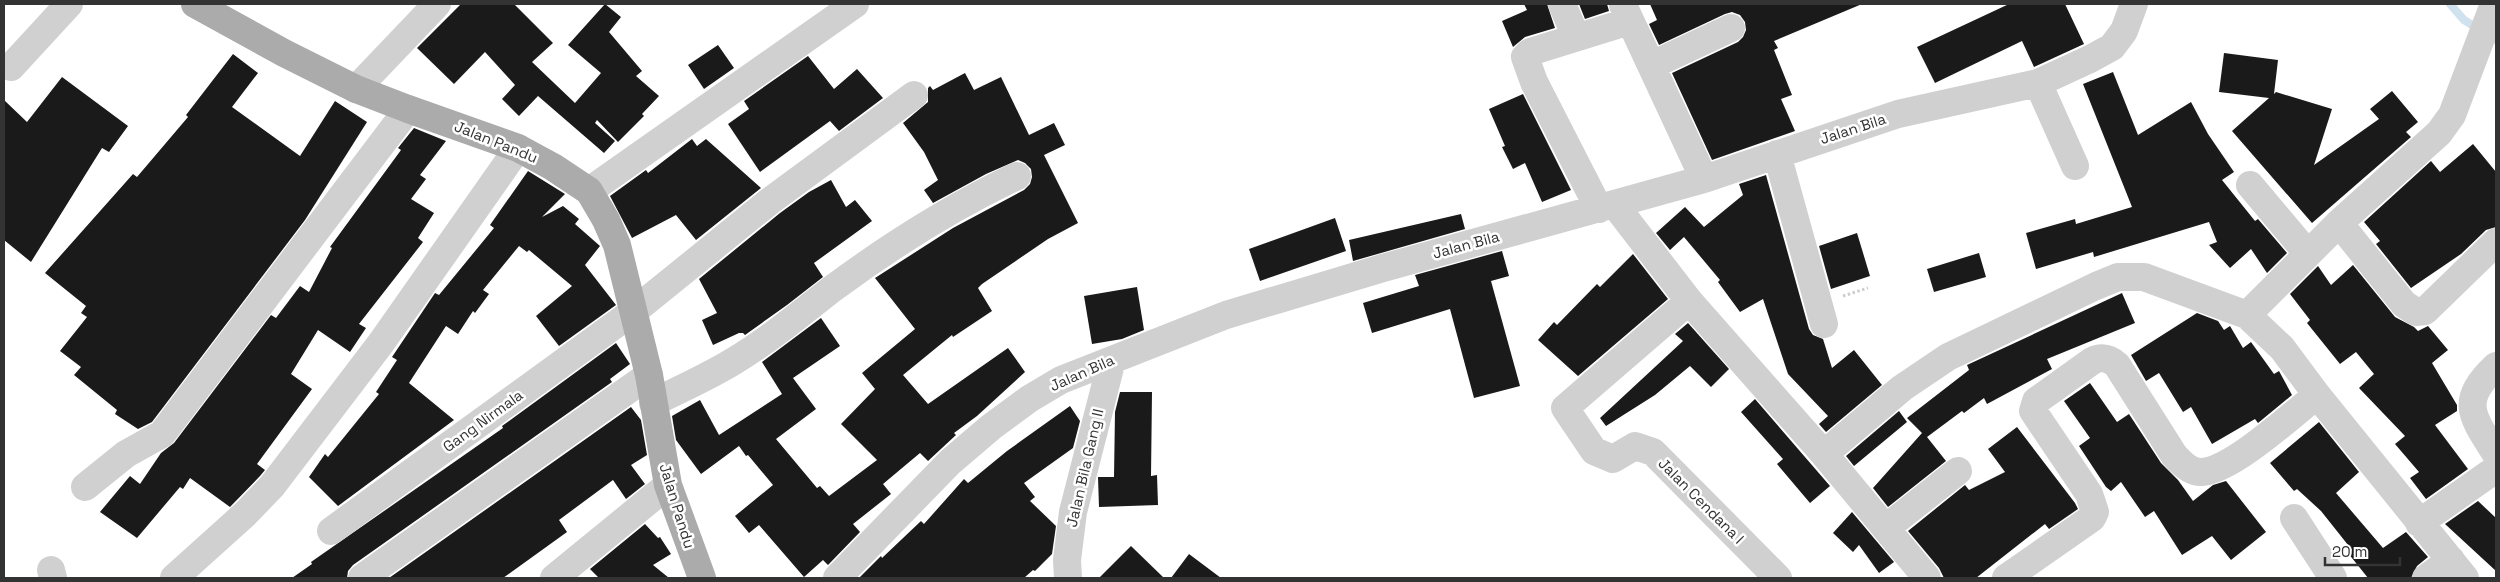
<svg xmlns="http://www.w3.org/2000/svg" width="2500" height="582" font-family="'Space Grotesk',sans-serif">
  <rect width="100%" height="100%" fill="#fff"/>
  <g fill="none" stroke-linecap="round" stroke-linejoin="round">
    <path stroke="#cfe2ee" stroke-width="8" d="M2450,4L2464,20L2496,40"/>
  </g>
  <path fill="#1a1a1a" d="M461,4H514L553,43L532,62L575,103L601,73L568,45L605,4L621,17L609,32L642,71L636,76L659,96L642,114L644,116L618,142L597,120L595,123L615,141L604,153L538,96L519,116L502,99L515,85L485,52L454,84L417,48Z
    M1524,4H1547L1555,28L1525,37L1513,47L1502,21L1527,10Z
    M1579,4H1607L1609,11L1585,19Z
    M1650,4H1862L1774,41L1778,48L1774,50L1792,95L1781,99L1795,131L1712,160L1672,73L1738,42L1743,37L1746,30L1745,22L1740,15L1732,12L1725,14L1659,45L1649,24L1657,20Z
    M2009,4H2065L2084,44L2034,67L2022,41L1935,83L1917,47Z
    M718,45L734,68L704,89L688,65Z
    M2224,53L2278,60L2274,94L2276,92L2332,109L2314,165L2379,119L2370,109L2392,91L2418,122L2406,132L2411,137L2312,223L2232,131L2269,98L2219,92Z
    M233,54L258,73L232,107L300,156L335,101L367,122L305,220L152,422L138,429L115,414L117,410L74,375L81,367L60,351L87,317L81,313L86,306L45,273L133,174L137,177L188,117L186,115Z
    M808,56L834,89L857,69L883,98L839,131L830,121L760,172L728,124L749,109L744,101Z
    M2113,72L2138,135L2191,102L2208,134L2234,172L2222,180L2255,221L2258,219L2287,253L2267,273L2251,249L2230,268L2209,245L2217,242L2209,222L2094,257L2093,252L2036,269L2026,233L2075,219L2076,224L2132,207L2083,84Z
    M965,73L974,90L1001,77L1029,135L1054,123L1065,145L1044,155L1078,223L1048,239L982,284L978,288L992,311L953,337L952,335L903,375L928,404L1008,348L1025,372L977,416L954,433L956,435L928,461L920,453L883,484L891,494L853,524L860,532L828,565L823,560L804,577L759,525L749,533L735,516L773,485L748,455L746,456L739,446L701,474L676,440L672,416L700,400L719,435L782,394L762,362L821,318L840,346L793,378L816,409L776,439L817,488L820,486L829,496L877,460L841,424L875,389L862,373L915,329L875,278L953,228L1024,190L1030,184L1032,177L1031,169L1025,163L1018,160L986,174L933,203L924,190L938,180L924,152L903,123L928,102V88L930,86L933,90Z
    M62,77L128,126L109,152L102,148L31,262L4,240V100L27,122Z
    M1523,94L1571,190L1542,202L1525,163L1513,169L1502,147L1505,146L1489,109Z
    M414,128L446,141L420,175L426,179L411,199L434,213L418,238L423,242L359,324L366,328L350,352L318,330L291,374L312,389L257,464L265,470L260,476L230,507L190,478L183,489L180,487L137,538L100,512L130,476L140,484L161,453L174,443L271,315L276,318L300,286L309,292L332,248L330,247L401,150L398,148Z
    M692,139L697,146L706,139L761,188L696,240L676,215L632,238L610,196L646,170L648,173Z
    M2473,144L2496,172V227L2486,230L2461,254L2411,288L2376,244L2380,241L2364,222L2431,161L2440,172Z
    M528,171L565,194L542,217L563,206L579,219L575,224L600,246L585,265L616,305L559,346L536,316L572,286L529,250L527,252L519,246L483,290L489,294L475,313L473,311L458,334L446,326L409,383L454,420L338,506L309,477L325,454L328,457L379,394L376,392L397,360L392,357L435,293L439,295L494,228L490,225Z
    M1766,175L1809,329L1813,335L1823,339L1832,368L1854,350L1882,385L1826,432L1819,424L1828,416L1788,374L1763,299L1740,312L1718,282L1720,280L1684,237L1670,250L1656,233L1685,207L1704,227L1743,195L1739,184Z
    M831,180L846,207L855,200L872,221L814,263L823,277L787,305L745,335L743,333H739L713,345L702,320L717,313L699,279L780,213L809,192Z
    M1461,214L1465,229L1353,261L1349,240Z
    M1335,218L1346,251L1260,281L1249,249Z
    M1857,233L1870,276L1831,289L1819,246Z
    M1502,251L1509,276L1491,281L1520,386L1474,398L1450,309L1372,333L1363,303L1419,286L1415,275Z
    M1979,253L1986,277L1934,292L1927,269Z
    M1633,254L1668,299L1578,376L1538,340L1554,322L1557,325L1597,284L1600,287Z
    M2353,265L2395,317L2414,327L2418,331L2428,326L2448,350L2432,363L2457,405V411L2435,425L2468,469L2426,499L2410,478L2419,472L2395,444L2405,436L2359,388L2374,374L2356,352L2340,364L2307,323L2310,320L2290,294L2318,266L2331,285Z
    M1137,287L1144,330L1122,339L1092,344L1084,296Z
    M2122,293L2135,323L2047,359L2052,369L1987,404L1984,398L1964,413L1962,411L1927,437L1946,461L1888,507L1873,488L1922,433L1907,418L1969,370L1967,365Z
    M2197,313L2218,321L2224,330L2230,326L2243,348L2251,342L2274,374L2279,371L2292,395L2258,423L2255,419L2212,444L2191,407L2183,412L2159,373L2146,381L2131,355Z
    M1688,323L1729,369L1711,387L1690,366L1655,395L1606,426L1600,418L1683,341L1675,334Z
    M616,343L630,364L610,379L612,382L353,565L348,571L347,578H292L312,564L311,562L503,428L502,426Z
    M2090,383L2117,422L2129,414L2161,463L2178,480L2193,501L2213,485L2226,481L2266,532L2231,560L2212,536L2182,555L2154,511L2145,517L2121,482L2111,491L2106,487L2079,446L2090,438L2064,401Z
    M1120,392H1152L1151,476L1157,475L1158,505L1099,507L1098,477H1114L1115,412Z
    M1755,399L1830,486L1810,503L1777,464L1783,459L1741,412Z
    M1070,406L1080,421L1073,448L1024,483L1035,497L1030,501L1056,526L1052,554L1035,571L1033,570L1024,578H859L881,556L882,558L921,521L924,524L964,479L968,483L1007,451Z
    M631,407L641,420L647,455L631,465L645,484L626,499L613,480L559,520L567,532L503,578H389Z
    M1899,411L1907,422L1854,466L1846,456Z
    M2319,422L2359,472L2336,493L2383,548L2406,532L2428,557L2417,566L2411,578H2368L2348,553L2352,550L2321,511L2297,489L2294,491L2270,463Z
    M2017,427L2075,503L2078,509L2049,529L2045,524L1976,578H1944L1939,568L1908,531L1965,485L1969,490L2005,472L1988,449Z
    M2478,501L2496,518V571L2445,524Z
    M1852,512L1894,562L1879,573L1859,545L1853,552L1833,533Z
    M645,524L658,538L660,537L671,554L653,565L669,578H599L590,569Z
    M1131,546L1164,578H1099Z
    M1189,554L1221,578H1171Z"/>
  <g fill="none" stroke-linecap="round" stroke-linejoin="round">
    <path stroke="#cdcdcd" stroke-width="3" stroke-dasharray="2.5 2.5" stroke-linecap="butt" d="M1843,296L1868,288"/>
    <path stroke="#d0d0d0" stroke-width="28" d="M1562,4L1576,37
      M1623,5L1704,179
      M1652,65L1731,28
      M11,67L69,4
      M2038,83L2075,166
      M356,89L437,4
      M1777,154L1824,324
      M2250,185L2308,254
      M589,191L855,4
      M1615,205L1689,301L1824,454L1927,578
      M1599,209L1534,82L1525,57L1530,52L1630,21
      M2339,223L2404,304L2416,312L2425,311L2496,242
      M1689,301L1565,408L1594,451L1613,459L1635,446L1653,452L1778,578
      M2247,315L2339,223L2439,133L2452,115L2494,4
      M2496,366C2459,401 2471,415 2496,454
      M653,403C680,389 708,377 734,361C769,340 800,314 832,289C890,246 952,207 1017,176
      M1824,454L1902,388L1948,357L2096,286L2118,277H2144L2247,315L2282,348L2317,395L2465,578
      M85,487L126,454L162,434L408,109
      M2294,518L2333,578
      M2419,523L2496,469
      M1886,528L1958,471
      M331,531L634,311L770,201L914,95
      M51,570L53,578
      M174,578L245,514L272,486L381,343L518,148
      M362,578L649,375
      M554,578L668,485
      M837,578L950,462L991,427L1029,399L1061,380L1226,315L1383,268L1704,179L1898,114L2038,83L2090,59L2112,47L2124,31L2134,4
      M1068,578L1067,560L1073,512L1112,360
      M2006,578L2092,518L2095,512L2089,494L2033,411L2036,401L2092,361C2102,356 2109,358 2117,365L2174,455C2181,463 2191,473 2202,472C2232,470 2292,415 2317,395
      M2426,578L2451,560"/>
    <path stroke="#ababab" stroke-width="28" d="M195,4L284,53L356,89L408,109L518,148L553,167L589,191L606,220L617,245L649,375L668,485L702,578"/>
  </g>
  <g text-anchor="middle" stroke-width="5" stroke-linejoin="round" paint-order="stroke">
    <g font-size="15" fill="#333" stroke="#fff">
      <text transform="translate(1853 129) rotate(-18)" y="5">Jalan Bila</text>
      <text transform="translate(496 142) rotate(22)" y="5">Jalan Pandu</text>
      <text transform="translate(1466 245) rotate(-15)" y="5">Jalan Bila</text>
      <text transform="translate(1082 373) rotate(-24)" y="5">Jalan Bila</text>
      <text transform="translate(483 421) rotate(-36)" y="5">Gang Nirmala</text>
      <text transform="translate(1085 468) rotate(-77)" y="5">Jalan Bila Gang II</text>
      <text transform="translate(1701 501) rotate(45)" y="5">Jalan Cendana I</text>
      <text transform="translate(677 506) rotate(73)" y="5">Jalan Pandu</text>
    </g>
  </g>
  <rect width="2500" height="582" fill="none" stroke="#333333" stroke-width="10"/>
  <path d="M2325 557v8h75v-8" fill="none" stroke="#333333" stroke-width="2.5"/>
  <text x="2332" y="557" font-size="15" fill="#333333" stroke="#ffffff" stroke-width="4" paint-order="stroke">20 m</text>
</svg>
